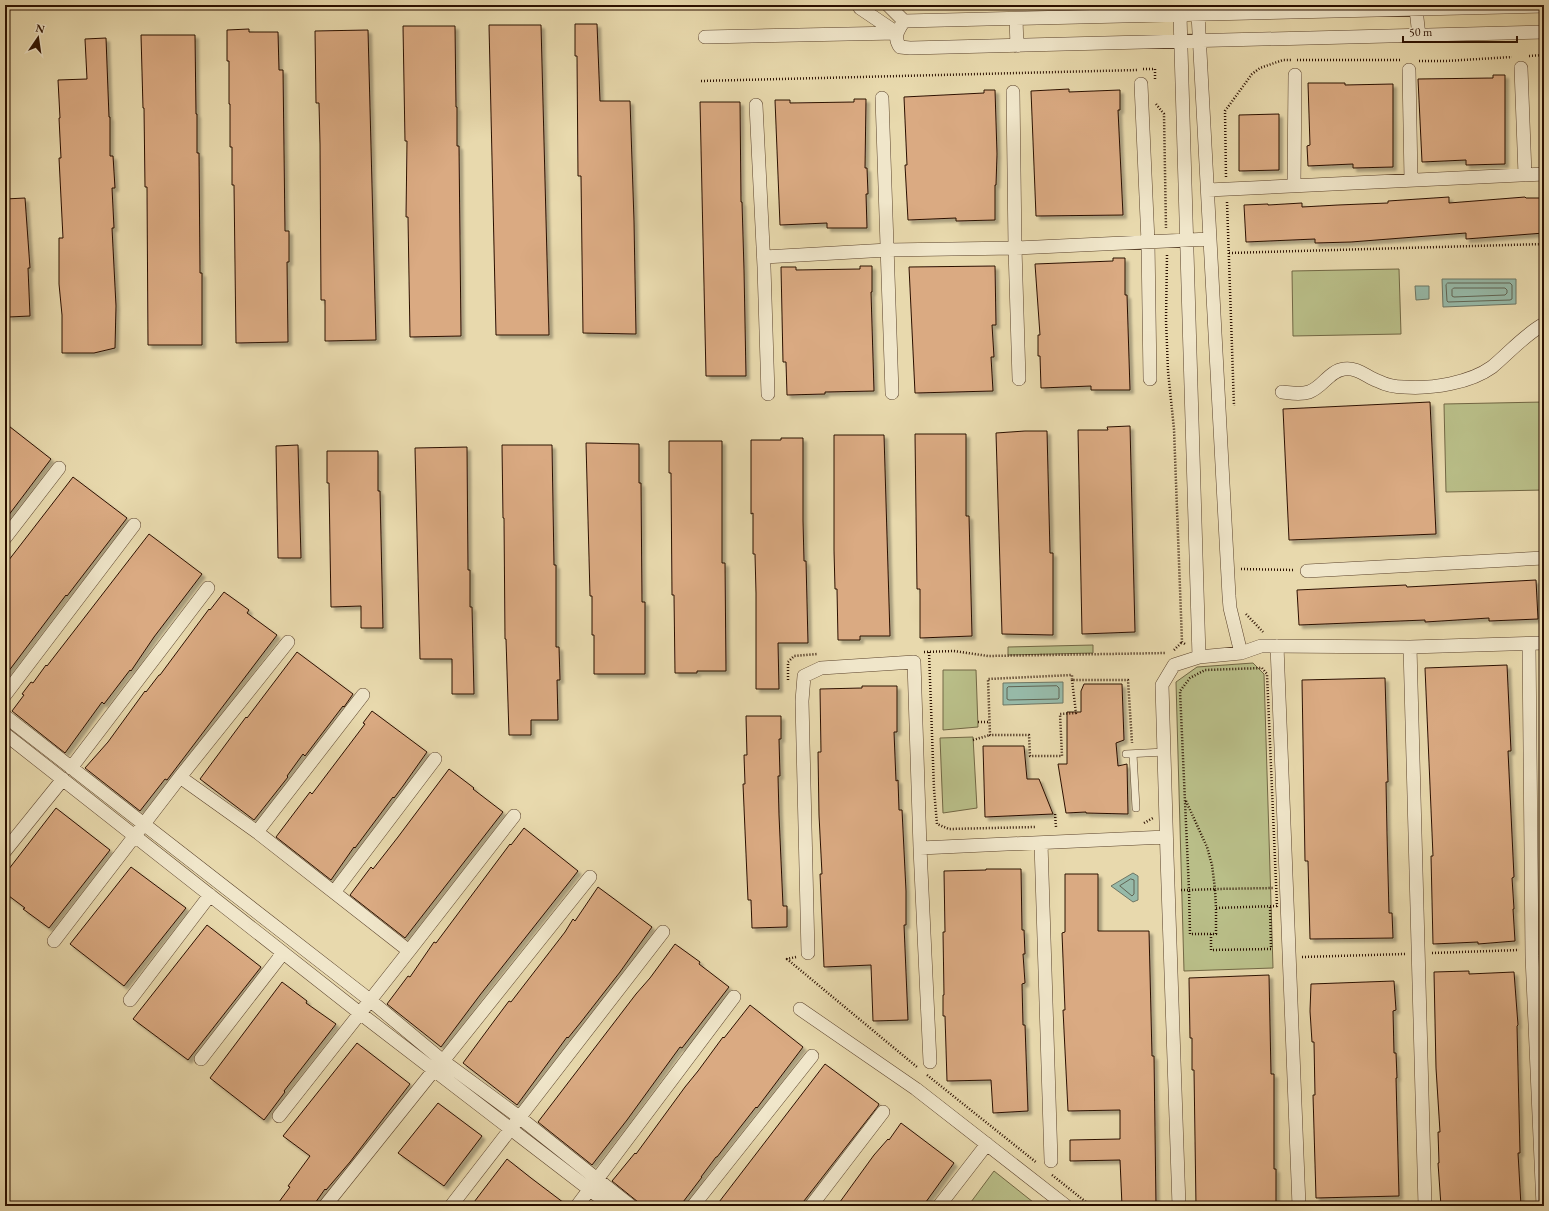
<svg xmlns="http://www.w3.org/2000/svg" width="1549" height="1211" font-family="'EB Garamond',serif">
  <defs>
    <filter id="shadow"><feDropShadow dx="3.5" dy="3.5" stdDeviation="1" flood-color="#0004"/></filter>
  </defs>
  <rect width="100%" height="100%" fill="#e8d9ad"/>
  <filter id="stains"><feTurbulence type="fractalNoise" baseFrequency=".005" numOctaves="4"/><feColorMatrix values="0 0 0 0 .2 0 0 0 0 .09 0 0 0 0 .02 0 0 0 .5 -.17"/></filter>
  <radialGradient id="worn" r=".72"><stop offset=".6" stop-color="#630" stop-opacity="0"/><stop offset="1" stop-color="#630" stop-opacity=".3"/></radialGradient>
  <path fill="#b9be88" stroke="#726744" d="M1399,269L1401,334L1293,336L1292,271Z
    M1544,402V490L1446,492L1444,404Z
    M1093,645V653L1008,655V647Z
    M1253,663L1264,674L1273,968L1184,971L1176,682L1197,667Z
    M943,670H976L978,727L943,730Z
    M973,737L977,808L943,813L940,738Z
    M994,1171L1038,1206H968Z"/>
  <path fill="#97baa9" stroke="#6c7665" d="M1442,279H1516V304L1443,307Z
    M1415,286H1429V299L1416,300Z
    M1063,682V703L1003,705V683Z
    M1133,873L1138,876V900L1133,902L1111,886Z"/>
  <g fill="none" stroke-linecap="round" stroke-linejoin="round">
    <path stroke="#616554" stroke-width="1" d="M1448,283H1510L1512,285V299L1510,300L1448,302L1447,301L1446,285Z
      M1454,288H1505L1507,290V293L1505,295L1454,297L1452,296V290Z
      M1057,686L1059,688V698L1058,699L1009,700L1007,699V688L1008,687Z
      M1131,879L1134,880V894L1132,896L1120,886Z"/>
  </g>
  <path fill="#daaa82" stroke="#2b1000" filter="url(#shadow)" d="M575,24H597L600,101H630L634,221L636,334L583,333L581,176H578L577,56H575Z
    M489,25H541L549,335H496Z
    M403,26H455L456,107H457V146H459L461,336L410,337L408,217H406L407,141H405Z
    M249,29V32H278L279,70H283L285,231H289V262H287L288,342L236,343L234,185H232V147H230V104H229V61H227V30Z
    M368,30L376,340L325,341V300H321L320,144L319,103H316L315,31Z
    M141,35H195L196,114H197V153H199L200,273H202V345H148L147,187H145L144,108H143Z
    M106,38L109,117H110V156H113L115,188H112L114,228H112L116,306L115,348L94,353H62V315L59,284V238H63L59,158H61L59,118H60L58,80L87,79L85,39Z
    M1493,75H1505V164L1466,165V160L1422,162L1418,79L1493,78Z
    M1308,83H1345V85L1393,84V167L1353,168V164L1308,166L1307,146L1310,145Z
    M1069,89V92L1120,90V110H1118L1123,215L1036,216L1031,91Z
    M984,90H995L997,154L996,185H995V220L956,221V218L908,220L905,165H907L904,97L984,93Z
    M854,99H866L865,168H867L868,194H866L867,228H827V223L780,225L775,100H790V103L854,102Z
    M700,102H740L741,202H742L744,270L746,376H706Z
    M1279,114V170L1239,171V115Z
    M1449,197V203L1525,197L1526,198H1544V233L1466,239V233L1351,242L1315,243V239L1246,242L1244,205L1268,204V205L1302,203V207L1338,205L1388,203V201Z
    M25,198L30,268H28L30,316L8,317L6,279H9L5,199Z
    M1113,258H1125V295H1127L1130,390H1091V386L1041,388L1040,356H1038V335H1040L1035,264L1113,261Z
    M860,266H872V292H871L874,391L825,392V394L787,395L786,362H783L781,267H796V270L860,269Z
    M995,266L996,325H992L994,357H991L993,391L915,393L909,267Z
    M1430,402L1436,534L1289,540L1283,409Z
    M5,423L51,459L5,520Z
    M1130,426L1135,632L1082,634L1078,430H1108L1107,427Z
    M1025,431H1047L1050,553H1053V635L1002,634L996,433Z
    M915,434H966V516H969L972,636L920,638V589H917Z
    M834,435H884L890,636H860V640H838L837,589H835L834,550Z
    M781,438H803V521L804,561H806L808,643H778L779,689H756V593L755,554H753V513L751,514V440H781Z
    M669,441H722V563H725L726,671H697V673H675L674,595H672L671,473H669Z
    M586,443L639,444V483H641L642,602H645V674H594V635H592V596H590L589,557Z
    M298,445L301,558H278L276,446Z
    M502,445H552L554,565H556V647H559L560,680H557L558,720H531V735H509L506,639H505L504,518H503Z
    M467,447L468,570H470V607H472L474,694H452V659H420L415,448Z
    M327,451H378V491H380L383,628H361V606L331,607L329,483H327Z
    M73,477L127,518L67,596L66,595L5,676V565Z
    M149,534L202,574L154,637L131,671L130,670L104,704L102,702L65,753L12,711L24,695L22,694L31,682L33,683L46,665L47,666Z
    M1536,580L1538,619L1489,621V618L1425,622V620L1299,625L1297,590L1406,585L1407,587Z
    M224,592L249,610L247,613L277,635L167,780L165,779L140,811L85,768L108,742L145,691L146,692L159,675H160L209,609L210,610Z
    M297,652L353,694L344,707L343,706L305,756L303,754L287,776L288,777L254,820L200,779L246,717L247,718Z
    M1507,665L1511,751H1508L1514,877L1512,878L1514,909H1513L1515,941L1478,944V942L1433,944L1431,856H1433L1425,668Z
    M1385,678L1388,782H1386L1387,834L1389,913H1392L1393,938L1310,939L1308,861H1305L1302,680Z
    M1084,684H1122L1124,740L1116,743L1118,766L1127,764L1128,814L1086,813V812L1066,813L1058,764H1067V712H1081V691Z
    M862,686H897V732H894L896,781L898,780L899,810H902L906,891V925H904L908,1020L873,1021L871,965L824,967L820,874H822L819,815L818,752H821L820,689L862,688Z
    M372,711L427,752L403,786L394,798L393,797L355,848L354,847L331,880L276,837L310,792L312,794L365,724L363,723Z
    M746,716H781V739H779L780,776H778L779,815L783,906H787V927L752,928L751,900H748L743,784H745L744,755H747Z
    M983,746H1024L1027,779H1039L1053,814L985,817Z
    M449,769L474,788L473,789L503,812L405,938L350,895L371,867L373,869L398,837Z
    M56,808L110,850L49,928L23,909L25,908L5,893V874Z
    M524,828L578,871L480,995L441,1047L387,1004L408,976L410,977L434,942L436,943L510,844L511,845Z
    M131,867L186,908L124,986L70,944Z
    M986,869H1021L1022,930H1024L1025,954H1023L1025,983L1022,984L1023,1025H1025L1028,1111L993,1113L991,1080L947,1081L945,1016H943V995H944L943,932H945L944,871L986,870Z
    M1065,874H1098V931H1149L1152,1056H1154L1156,1206H1122L1120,1160L1070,1161V1140L1120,1139V1110L1068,1111L1063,1010H1065L1062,933L1065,932Z
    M598,887L652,927L620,972L581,1022L568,1038L567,1037L517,1105L463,1063L497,1017L509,1001L511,1002L565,932L573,919L575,921Z
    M207,925L261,967L188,1060L133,1019Z
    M675,944L700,962L699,964L729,987L682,1048L680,1047L627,1120L592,1165L538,1122L636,994L650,978Z
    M1469,971V974L1514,972L1518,1025L1517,1026L1520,1153H1518L1521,1206H1441L1438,1163H1439L1438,1132H1440L1436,1068L1434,972Z
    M1269,975L1271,1074H1274V1169H1276V1206H1196L1194,1070H1192V1038H1190L1189,978Z
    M1394,981L1396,1010L1393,1011L1394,1053H1396L1397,1078H1396L1399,1196L1316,1198L1313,1095H1315L1314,1042H1312L1310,1011L1311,984Z
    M282,982L307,1001L306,1003L336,1024L284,1091L285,1092L264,1120L210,1078Z
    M750,1005L803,1047L757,1108L756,1107L717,1157H716L701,1177H702L680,1206H643L612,1181L635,1153L636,1154L685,1087L698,1071L723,1037L724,1038Z
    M357,1043L410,1084L350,1162L326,1190L325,1189L313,1206H276L290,1187L288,1186L310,1156L283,1136Z
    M825,1064L879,1104L878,1106L800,1206H716Z
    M438,1103L482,1136L444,1186L398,1153Z
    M901,1123L954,1163L923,1206H837L874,1155L888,1139L889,1140Z
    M507,1159L531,1178L568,1206H471Z"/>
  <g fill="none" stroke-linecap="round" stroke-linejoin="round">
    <g stroke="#5a422b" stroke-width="8">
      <path id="lane" d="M1126,754L1165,752
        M1133,754L1136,808"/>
    </g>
    <g stroke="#5a422b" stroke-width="14">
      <path id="street" d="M860,5V8L897,33
        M888,5L904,21
        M1544,6L904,21C898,30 893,37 900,47L910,48L1544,32
        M1416,9L1419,36
        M1198,14L1229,596L1230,608L1241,653
        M1180,15L1199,657
        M1016,19L1017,46
        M705,37L897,33
        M1521,68L1525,175
        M1409,70L1411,180
        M1141,84L1148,242L1150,379
        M1013,92L1015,248L1019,379
        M882,98L892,393
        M756,105L764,267L768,394
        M1294,185L1295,75
        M1208,190L1544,174
        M764,257L888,250L1015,248L1210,239
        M1282,392C1291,393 1300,395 1309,392C1323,387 1329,371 1344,369C1357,367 1367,377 1378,381C1386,385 1395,387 1404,387C1432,389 1470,383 1492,367C1509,353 1524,335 1544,324
        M5,538L59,468
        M1307,571L1544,558
        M1529,644L1532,956L1543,1206
        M1277,646L1299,1206
        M1410,647L1425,1206
        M5,695L134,525
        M5,716L371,1001L443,1061L519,1117L631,1206
        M5,734L361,1014L611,1206
        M71,768L208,588
        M180,777L257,832L409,951L279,1116
        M257,832L363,695
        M1041,843L1051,1161
        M920,848L1166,837
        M5,851L63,779
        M335,891L435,759
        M54,941L180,777L288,642
        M409,951L514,816
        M808,953L802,701L804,676L821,668L914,662L920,848L930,1062
        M130,1000L210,895
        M800,1009L916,1089L1066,1206
        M201,1059L283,953
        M443,1061L590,877
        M325,1206L434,1070
        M451,1206L663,932
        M577,1206L734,997
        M693,1206L812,1056
        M811,1206L883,1112
        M939,1206L987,1144
        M1179,1206L1167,856L1162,685L1174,665L1199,657L1241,653L1261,646L1410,647L1544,643"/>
    </g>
    <path stroke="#2b1000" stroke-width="2.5" stroke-dasharray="1 2" stroke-linecap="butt" d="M1529,56L1544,55
      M1297,60H1400
      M1419,61H1446L1512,57
      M1143,69H1155V79
      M701,81L1138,70
      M1156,104L1164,114L1166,228
      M1226,177L1225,111L1252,74L1260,68L1283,60H1292
      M1227,202L1234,406
      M1229,253L1544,244
      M1167,255L1166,320L1168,371L1174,429L1182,642L1185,644
      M1241,569L1295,570
      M1246,614L1263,632
      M1174,650L1182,642
      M924,652L954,651L988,656L1166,653
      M929,652L934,789L937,824L949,829L1035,827
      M1262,668L1267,674L1277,906L1216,908L1215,889L1189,890L1180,691L1190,678L1205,670Z
      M788,680V662L794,656L817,654
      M1072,680L1076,713L1060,714L1062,756H1030L1029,735H990L988,679L1072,675V680H1128L1132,743
      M978,722H990
      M973,740L990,735
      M1186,801L1207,847L1212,865L1215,889L1274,888
      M1055,814L1056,827
      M1144,823L1153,818
      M1181,890H1189L1190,934H1216V908
      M1211,934V950L1271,949L1270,906
      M1432,953L1519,950
      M796,957L787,959L917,1067
      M1302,957L1405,954
      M927,1075L1037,1163
      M1052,1175L1091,1206"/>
    <use href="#lane" stroke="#f0e6ca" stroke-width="7"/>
    <use href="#street" stroke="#f0e6ca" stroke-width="13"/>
  </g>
  <rect width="1549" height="1211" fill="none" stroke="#e8d9ad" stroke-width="20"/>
  <rect x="6" y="6" width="1537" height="1199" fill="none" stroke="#2b1000" stroke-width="2"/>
  <rect x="10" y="10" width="1529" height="1191" fill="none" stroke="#2b1000"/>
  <g transform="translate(38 38) rotate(13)" stroke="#f0e6ca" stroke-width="3" paint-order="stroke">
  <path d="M0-3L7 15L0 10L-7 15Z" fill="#2b1000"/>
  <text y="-6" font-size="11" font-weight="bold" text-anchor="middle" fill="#2b1000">N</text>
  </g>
  <path d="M1403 36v6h114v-6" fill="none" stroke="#2b1000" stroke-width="2"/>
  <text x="1409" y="36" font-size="12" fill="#2b1000" stroke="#f0e6ca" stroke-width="3" paint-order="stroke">50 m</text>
  <rect width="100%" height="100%" filter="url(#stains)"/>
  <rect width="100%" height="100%" fill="url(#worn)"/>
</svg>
